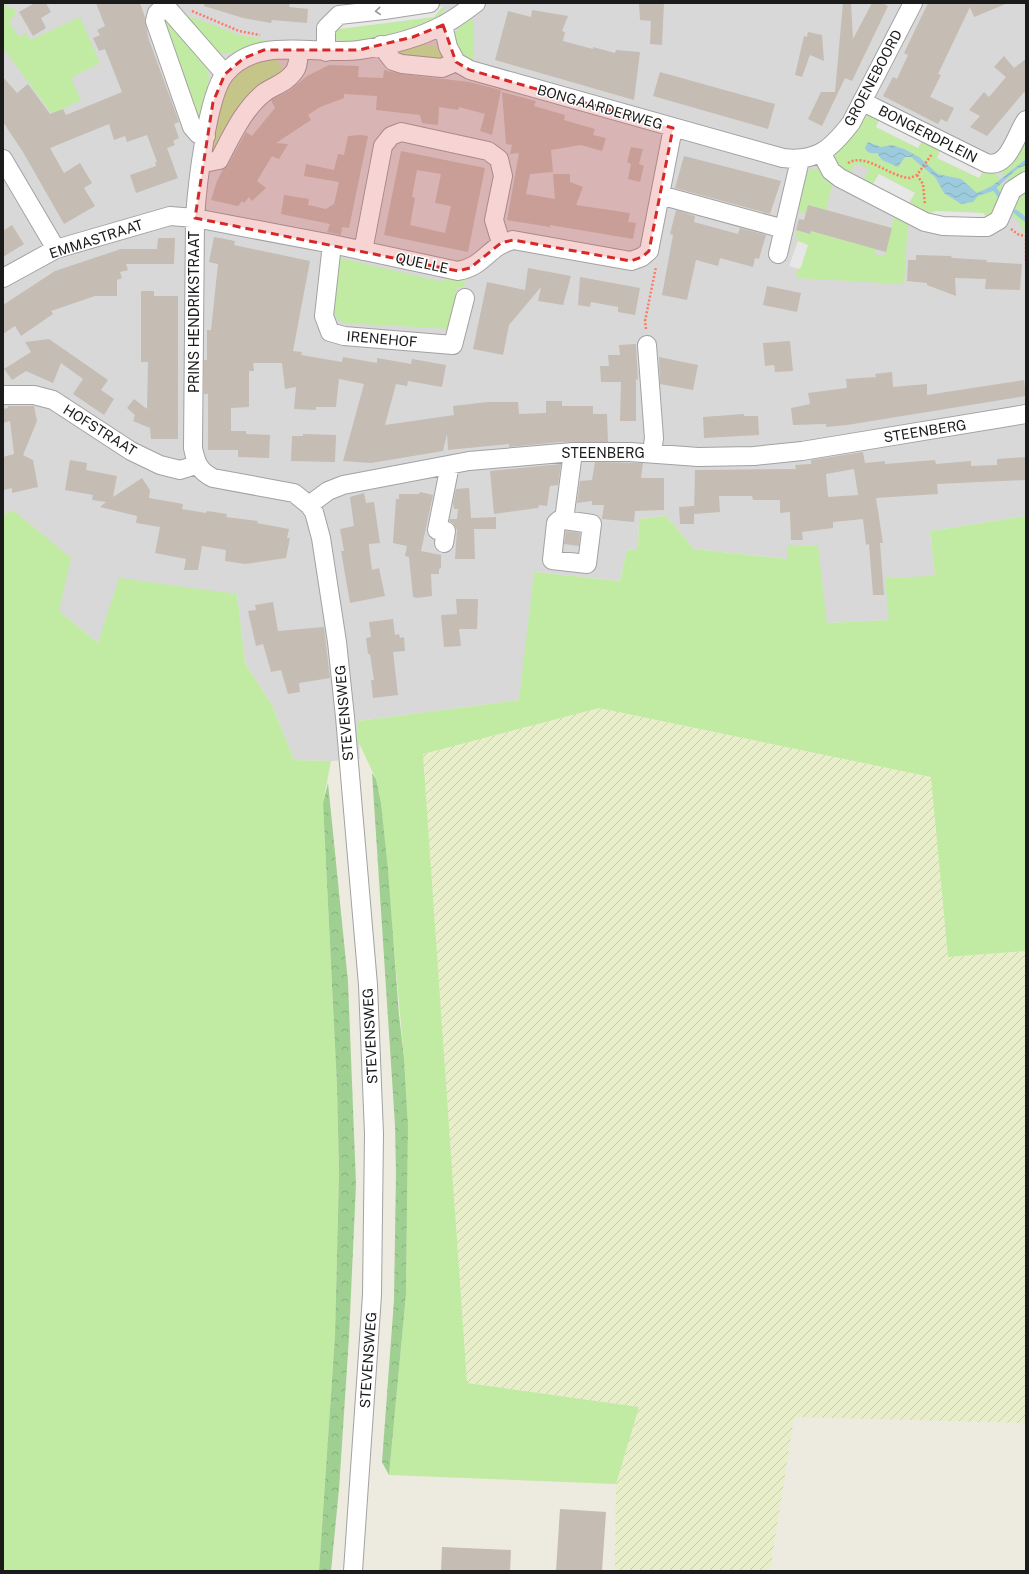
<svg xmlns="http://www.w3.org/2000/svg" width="1029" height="1574" font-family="'Public Sans',sans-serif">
  <defs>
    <pattern id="farmland-furrows" width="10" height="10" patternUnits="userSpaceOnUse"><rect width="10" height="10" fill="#e8eec9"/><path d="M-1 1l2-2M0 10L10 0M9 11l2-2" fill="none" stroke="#c6ccac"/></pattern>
    <pattern id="forest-crowns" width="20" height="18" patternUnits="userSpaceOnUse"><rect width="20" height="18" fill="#a0cf92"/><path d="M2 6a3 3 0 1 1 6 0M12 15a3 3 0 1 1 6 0" fill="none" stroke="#89b17d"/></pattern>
    <pattern id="water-waves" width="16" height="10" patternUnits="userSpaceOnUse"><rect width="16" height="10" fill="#9dcbde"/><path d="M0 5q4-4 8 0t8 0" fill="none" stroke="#87aebe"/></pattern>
  </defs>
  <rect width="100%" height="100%" fill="#edeae0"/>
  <path fill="#d9d8d8" d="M3,3H1026V516L930,531L935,576L890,620L826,623L787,559L694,549L666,516L639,519L638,549L627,550L620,581L534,572L520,700L358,721L360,759L331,761L294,760L273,707L245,663L237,594L98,643L59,611L13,510L3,515Z"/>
  <path fill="url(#farmland-furrows)" d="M599,708L932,777L948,957L1026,951V1423L794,1417L770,1571H615L616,1484L639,1407L467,1383L423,754Z"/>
  <path fill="#c1eba2" d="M3,3L8,8H14L16,14L9,22L19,37L26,33L30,40L80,17L100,63L71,78L81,100L52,114L3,48Z
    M443,6L445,9C440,24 354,46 339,40C336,39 334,36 333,33L342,19L339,28L434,17Z
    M181,13L239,35L266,40C254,46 229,57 217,53Z
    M164,17L208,70C211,83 203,110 199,124L160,20Z
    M474,18L473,59C461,57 449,40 458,29C461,24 469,21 474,18Z
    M422,44L435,46L441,51L443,62L393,53Z
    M269,59H276L284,70L261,84L218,154H211C220,110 218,72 269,59Z
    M868,114L881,116L876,127L918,148L924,137L942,147L937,158L979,178L985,168C1010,176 1007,204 988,218L973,212L936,211L928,214L909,203L915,193L879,174L873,184L863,180L869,169L856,163L850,173L838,166L835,161V155L854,134Z
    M1026,145V174L1010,183L1000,171C1010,167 1013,160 1017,150Z
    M812,168L819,170L826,181L832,184L826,210L808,205L805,214L798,211C800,199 802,175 812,168Z
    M1026,192V232H1023L1019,222L1012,217L1017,200Z
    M894,217L908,223L904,284L796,278L797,269H799L808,245L798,241L795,231L810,234L811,231L876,249L875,254L884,257Z
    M340,258L439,281L466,277L464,287H457L451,329L343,323L333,315Z
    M13,510L71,558L59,611L98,643L119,578L237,594L245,663L273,707L294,760L331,761L323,803L337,1086L339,1174L335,1335L319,1571H3V515Z
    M666,516L694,549L787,559L788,545L818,546L827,623L889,620L885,578L935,576L930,531L1026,516V951L948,957L931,777L599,708L423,754L467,1383L639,1407L616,1484L389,1475L406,1294L408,1126L404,1058L381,803L376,779L358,741V721L519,700L534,572L620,581L627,550L638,549L639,519Z"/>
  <path fill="url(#forest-crowns)" d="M372,773L376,779L381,803L388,870L399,1015L404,1058L408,1126L406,1294L389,1475L382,1462L394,1300L396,1173L395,1125Z
    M328,783L348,982L356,1184L349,1337L339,1489L331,1571H319L335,1335L339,1174L337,1086L323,803Z"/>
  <path fill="#e7e7e7" d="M443,6L434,17L339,29L342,19Z
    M881,116L924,137L918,148L876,127Z
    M942,147L985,168L979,178L937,158Z
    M879,174L915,193L909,203L873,184Z
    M936,211L983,213L988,218H946L928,214Z
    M798,241L808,245L801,267L799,269L789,266Z"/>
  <path fill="url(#water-waves)" d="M868,142L881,147L892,145L904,149L919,157L938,174L961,179L977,193L992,186L1026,159V165L1017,169L993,191L978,196L973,202L961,204L944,193L935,177L911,157H905L898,167L882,160L877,153C872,154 867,153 865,148Z"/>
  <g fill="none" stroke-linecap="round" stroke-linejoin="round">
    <path stroke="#9dcbde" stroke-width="4.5" d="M995,189L999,195
      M1016,212L1026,220"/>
  </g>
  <path fill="#c5bcb3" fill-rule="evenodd" d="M35,3H46L51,12L41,18L46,28L33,36L19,12Z
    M96,3H140L145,17L148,37L179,122L174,124L179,138L173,141L175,145L167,148L178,178L136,193L130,175L156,166L155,162H157L147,135L127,142L125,136L114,140L109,124L50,148L64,173L80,163L92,183L84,188L95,206L64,224L23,152L3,122V77L17,93L28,84L50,114L63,109L66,115L122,92L105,49L99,51L93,38L100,35L97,30L105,26Z
    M204,3H290L289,7L308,9L307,23L272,20L271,23L243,18L204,6Z
    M639,3H664L662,45L650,44L651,21L640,20Z
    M843,3H851L853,39L872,3H882L888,6L852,81L845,78L822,126L808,119L821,92H835Z
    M928,3H1008L974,17L970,7L938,74L941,75L930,97L954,108L947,122L941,119L938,124L883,96L893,77L897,79L908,55L904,53Z
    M532,10L568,16L562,31L565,32L563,41L593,49V47L615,53L616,50L640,52L634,100L495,60L508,11L531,17Z
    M808,32L822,35L824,61L810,55L802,77L795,75L804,36L807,37Z
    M1004,56L1014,68L1026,59V94L1024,92L987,136L970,127L980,116L969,110L984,92L989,97L1006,77L994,67Z
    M329,65L359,66L358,77L383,78L384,70L401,74L469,82L501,90L492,135L480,131L485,114L459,107L458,110L439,107L438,125L428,124L422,123L420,115L376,110L377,96L344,94V98L320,107L308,115L311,120L276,143L288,144L279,159L272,156L257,181L266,188L252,201L249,197L244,203L242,201L238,206L211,200L217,181L223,169L228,165L246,132L252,136L275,108L271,100L290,90L307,76Z
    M660,72L775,104L768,129L653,96Z
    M502,92L536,101L534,106L565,115L564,120L595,129L593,135L606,138L602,151L581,145L551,150L553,172L530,174L526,194L555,199L553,174H570V182L583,187L576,205L630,213L628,222L636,223L633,239L550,225V227L507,220L519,153L510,154L512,145L506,144Z
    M361,135L368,136L349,228L342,227L341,235L327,232L330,224L281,214L284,195L309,199L308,205L326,209L334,204L339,182L304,176L306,164L334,170L338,154L344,155L348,136Z
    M631,147L643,149L639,164L644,166L640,182L628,179L631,164L627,162Z
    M401,151L485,168L468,252L384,235ZM417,170L441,174L435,203L451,206L445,233L410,225L415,198L412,197Z
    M684,156L781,181L770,214L675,188Z
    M808,205L892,228L886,252L811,231L810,234L796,230L799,219L804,220Z
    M676,210L695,216L694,222L738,234L740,228L766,235L759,259L755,258L753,267L720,258L718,266L696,260L687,300L662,295L673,235L670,234Z
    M12,225L24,244L3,257V231Z
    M214,237L235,241L234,245L310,261L293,351L302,352L301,355L342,362L343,357L377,363V358L411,364L412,359L446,365L442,387L408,381L407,386L396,384L385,425L454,415L453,406L488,402H518L519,414L546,413V401H562V406H593V414H607L608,442H561L509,447V444L448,450L447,434L443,451L371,463L343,461L364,384L339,379L336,407H316V410L294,409L296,387L285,389L282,363H253L254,371H249V407L231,408V431H246V434L270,435L269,458L238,457V450H208V394H204V360H207V330H211L218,264L209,262Z
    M158,238H175L174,264H126L128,270L120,272L122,278L117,280V296H95L51,311L53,314L21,336L15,326L3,334V305L55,271L121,249H157Z
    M916,255L951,256L952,258L987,260L986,262L1022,264L1020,290L985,289L986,279L955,278L956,296L927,285V283L907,281L908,260H916Z
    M528,268L571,276L563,305L538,301L541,287L509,325L503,355L473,349L487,282L525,290Z
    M580,277L640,288L635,315L618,312V307L591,302L590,307L578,305Z
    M767,286L801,293L797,312L763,305Z
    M141,291H154V296H178V439H151L150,428L133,421L135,415L127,408L134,399L147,409L148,362H141Z
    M49,339L108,380L101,390L114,399L104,415L73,394L83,379L61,363L53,383L26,371L12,380L4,369L31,352L25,342Z
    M790,341L793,371L775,372L774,365L765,366L763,343Z
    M636,344L638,380L636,379V421H620L621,382H601L600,366H609L608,355H620L619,345Z
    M659,357L698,365L693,390L660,384Z
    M892,372L893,387L927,384V395L1024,380L1026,396L847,425L826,427V424L793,425L791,408L810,404L808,393L847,388L846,379L876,377L875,374Z
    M8,406H34L37,421L23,455L33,460L38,487L12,493V488L3,490V457L14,454L10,421L3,423V409L8,408Z
    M744,414V416H758L759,435L704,438L703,417Z
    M303,434L336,435L335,462L291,461L292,436H303Z
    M863,452L865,463L885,461V464L935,460L936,464L971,461V466L997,465V459L1026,457V480L937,484L938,494L876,498L883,543H880L884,595H873L869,544L866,545L863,519L833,522V528L802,532L803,540H791L790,512L780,513V500H753L752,496H719L720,512L694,514L695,470L796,469L795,465L811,464V460ZM854,469L858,495L828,497L826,474Z
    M70,460L87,463L86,470L117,476L113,497L142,478L150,490L149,498L183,504L182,509L206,513L207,511L227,514L226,517L258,521L257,523L289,529L287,538H290L286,558L245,564L225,561L226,550L202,546L198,570H184L186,559L155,553L160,527L136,523L137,516L100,507L106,502L92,500L93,495L65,490Z
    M595,462L643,463L641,478H664V510L635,511L634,522L602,519L604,505H592V501L577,503L580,481L592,480Z
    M561,464L558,485L550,486L547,506L539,505L538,508L494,514L490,471Z
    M469,488L471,518L496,517V529H474L475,559H455L457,530L453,523L449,521L450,519H457L458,509H454L453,503L456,489Z
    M420,492L433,495L421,551L441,555V568L439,569V574H431L432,596L417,598L413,597L409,557L405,556L407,546L393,543L396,499H399V494H419Z
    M364,493L366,503L374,502L380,543L369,544V547L372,570L379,568L385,596L350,603L341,551H344L340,529L354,526L350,497Z
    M694,506V524H680L679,507Z
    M566,531L580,533L579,546L564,544Z
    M456,599H478L477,629H459L461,646L444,647L441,615L457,614Z
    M273,602L278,631L324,627L330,678L299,683L300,692L288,694L281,670L271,672L263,644L256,646L248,611L256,610L255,605Z
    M393,619L395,635L399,634L400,638L404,637L405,651L393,652L398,695L373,698L371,680H374L370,654H368L366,638L371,637L369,622Z
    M560,1509L606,1512L602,1571H556Z
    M442,1547L511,1550L510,1571H441Z"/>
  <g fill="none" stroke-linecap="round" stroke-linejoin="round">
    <g stroke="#a2a2a2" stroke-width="20">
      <path id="minor" d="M163,3L225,74
        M165,6L157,13L155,21L192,127L198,134L206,136
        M443,25L448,47L456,62L470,70L783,158C817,162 831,149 851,123L913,3
        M381,45L393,61L402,64L442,68L456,62
        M326,52V28L339,15L384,10L430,3
        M863,102L986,163C1009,169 1015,136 1026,120
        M822,154L831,171L840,178L925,222L943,226L978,227H987L999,220L1012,190L1026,181
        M3,159L56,249
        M202,160L209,162L219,160C231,137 244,108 265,92C274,86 287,82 293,73C299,67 298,58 299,50
        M660,195L784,229
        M332,244L324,316L330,332L344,336L453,345L465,298
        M363,251L383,146L391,136L401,132L488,151L499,159L503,176L494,220L501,243
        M778,254L800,160
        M3,278L56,249L170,216L195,218L332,244L458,271C485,266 487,247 513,240L631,261L642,257L649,251L673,128
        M647,345L654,438L652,453
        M3,395H34L53,400L131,451L160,465L180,470L196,465
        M309,505L328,491L343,485L469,461L573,452H630L698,457L754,456L802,451L1026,414
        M564,520L592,524L587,564L552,560L556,523L559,520H564L573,452
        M444,543L446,531L437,530L450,465
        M353,1571L372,1295L374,1134L368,985L345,717L337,642L321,538L314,512L309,505L294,493L213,478C199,471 196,463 193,448L195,218C197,187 207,96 225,74C257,34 316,56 359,50C387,46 419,38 443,25C455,19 465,11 476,3"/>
    </g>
    <path stroke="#ff7a5f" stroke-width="2.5" stroke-dasharray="2 2" stroke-linecap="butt" d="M192,11L239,31L260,35
      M848,163C866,152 889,177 910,178L917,175L932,154
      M917,175L923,184L925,205
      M1011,229L1019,235L1026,236V263
      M646,329L645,321L656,267"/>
    <use href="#minor" stroke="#fff" stroke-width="18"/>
  </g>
  <defs><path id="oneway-chevron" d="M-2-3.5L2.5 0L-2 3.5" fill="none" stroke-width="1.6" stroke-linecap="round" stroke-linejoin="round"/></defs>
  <use stroke="#989898" href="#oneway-chevron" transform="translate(378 11) rotate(175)"/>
  <path fill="#d62828" fill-opacity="0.2" stroke="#d62828" stroke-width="3" stroke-dasharray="8 5" stroke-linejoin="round" d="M443,25L456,62L470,70L673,128L649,251L642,257L631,261L513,240L501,243L470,268L458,271L195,218L213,102L225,74L244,58L264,50H359L413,37Z"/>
  <g text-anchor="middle" stroke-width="3" stroke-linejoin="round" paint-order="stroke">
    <g font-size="14" fill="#1b1b1b" stroke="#fff">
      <text transform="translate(873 78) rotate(-62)" y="5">GROENEBOORD</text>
      <text transform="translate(600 107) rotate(16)" y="5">BONGAARDERWEG</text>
      <text transform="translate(928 134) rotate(27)" y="5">BONGERDPLEIN</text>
      <text transform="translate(96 239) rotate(-18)" y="5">EMMASTRAAT</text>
      <text transform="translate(422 263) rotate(12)" y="5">QUELLE</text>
      <text transform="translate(194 312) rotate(-90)" y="5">PRINS HENDRIKSTRAAT</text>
      <text transform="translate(382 339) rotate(5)" y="5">IRENEHOF</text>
      <text transform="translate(100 430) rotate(32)" y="5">HOFSTRAAT</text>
      <text transform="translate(925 431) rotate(-9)" y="5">STEENBERG</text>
      <text x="603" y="458">STEENBERG</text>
      <text transform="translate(344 713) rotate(-95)" y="5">STEVENSWEG</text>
      <text transform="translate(370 1036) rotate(-93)" y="5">STEVENSWEG</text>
      <text transform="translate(368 1360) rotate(-86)" y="5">STEVENSWEG</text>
    </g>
  </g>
  <rect width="1029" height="1574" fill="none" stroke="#1b1b1b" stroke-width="8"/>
</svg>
